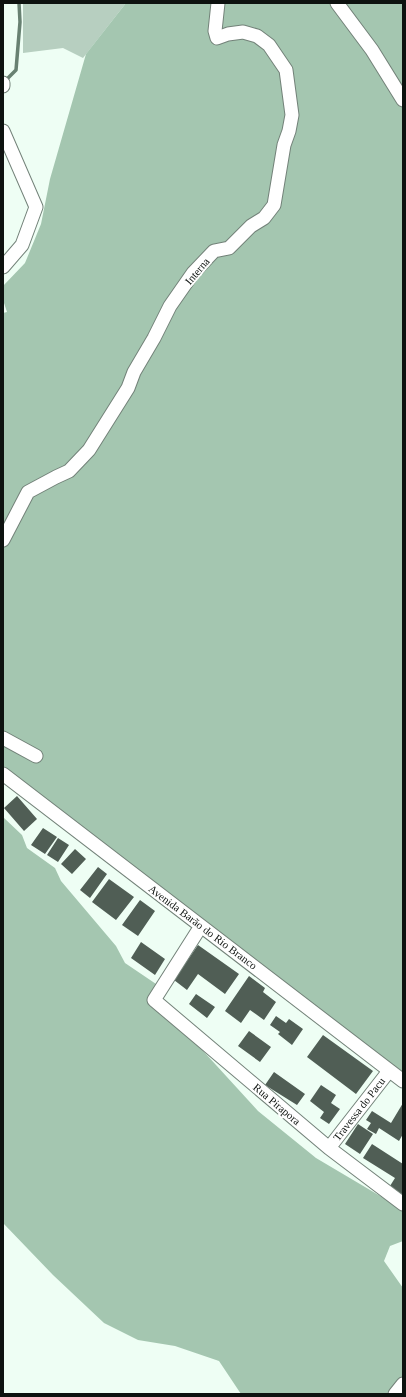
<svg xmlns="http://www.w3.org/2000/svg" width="406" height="1397" font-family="'Times New Roman',serif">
  <rect width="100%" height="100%" fill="#eefef4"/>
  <path fill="#b7cfc0" d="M23,3H126L83,58L63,48L23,53Z"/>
  <path fill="#a4c6b0" d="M126,3H403V1077L3,771V313L7,312L3,300V286L25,263L41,224L50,179L86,54Z
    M3,817L22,835L27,848L55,868L61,881L116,946L125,963L159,986L149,1003L184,1030L258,1111L316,1158L392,1203L403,1206V1241L390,1246L384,1261L403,1288V1394H241L219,1361L175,1346L138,1340L104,1323L53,1275L3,1223Z"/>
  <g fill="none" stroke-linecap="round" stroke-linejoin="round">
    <path stroke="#688172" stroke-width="3.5" d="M5,81L16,70L20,22L19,3"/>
  </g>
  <path fill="#505e55" d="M17,796L37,819L24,831L4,808Z
    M43,828L57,837L45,854L31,845Z
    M58,838L69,845L58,862L47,855Z
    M75,849L86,859L72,874L61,864Z
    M98,867L107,874L90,898L80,890Z
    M109,879L134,897L116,920L92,902Z
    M140,900L155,911L138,936L122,925Z
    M141,942L165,959L155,975L131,958Z
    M198,945L239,974L225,994L198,974L187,990L174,980Z
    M249,976L265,988L263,992L276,1002L264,1020L250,1010L241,1023L225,1011Z
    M196,994L215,1007L207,1018L189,1004Z
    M276,1016L286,1023L289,1019L303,1029L292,1045L278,1034L280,1032L270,1025Z
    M249,1031L271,1047L260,1062L238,1046Z
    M323,1035L373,1071L356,1094L307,1057Z
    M274,1072L305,1094L297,1105L265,1085Z
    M321,1085L336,1095L331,1103L340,1109L329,1124L320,1118L324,1112L310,1101Z
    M403,1103V1134L399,1141L379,1128L376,1134L367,1129L371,1123L366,1120L372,1111L391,1123Z
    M358,1124L373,1134L360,1154L345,1144Z
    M372,1144L403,1164V1195L390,1186L395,1178L363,1158Z"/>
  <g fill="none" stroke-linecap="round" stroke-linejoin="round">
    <g stroke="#738279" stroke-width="15">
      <path id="minor" d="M337,3L372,50L403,100
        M3,86V83
        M3,131L36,207L22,245L3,267
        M3,540L28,492L56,477L69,471L89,450L128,388L134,372L154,338L170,306L193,273L214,251L229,248L251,226L264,218L274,205L284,145L289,131L292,115L286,70L269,45L257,36L243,32L228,34L217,38L215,31L218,3
        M3,738L36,756
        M3,774L403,1081
        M201,926L154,1000L329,1148L403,1204
        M329,1148L389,1071
        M395,1394L403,1384"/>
    </g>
    <use href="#minor" stroke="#fff" stroke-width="13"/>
  </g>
  <g text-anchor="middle" stroke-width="4" stroke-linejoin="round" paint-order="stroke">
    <g font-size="11" fill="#0d120f" stroke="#fff">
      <text transform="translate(197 271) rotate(-50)" y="4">Interna</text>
      <text transform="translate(203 927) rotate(37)" y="4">Avenida Barão do Rio Branco</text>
      <text transform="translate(277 1104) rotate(40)" y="4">Rua Pirapora</text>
      <text transform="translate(359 1109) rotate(-52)" y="4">Travessa do Pacu</text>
    </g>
  </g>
  <rect width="406" height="1397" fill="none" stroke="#0d120f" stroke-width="8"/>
</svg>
